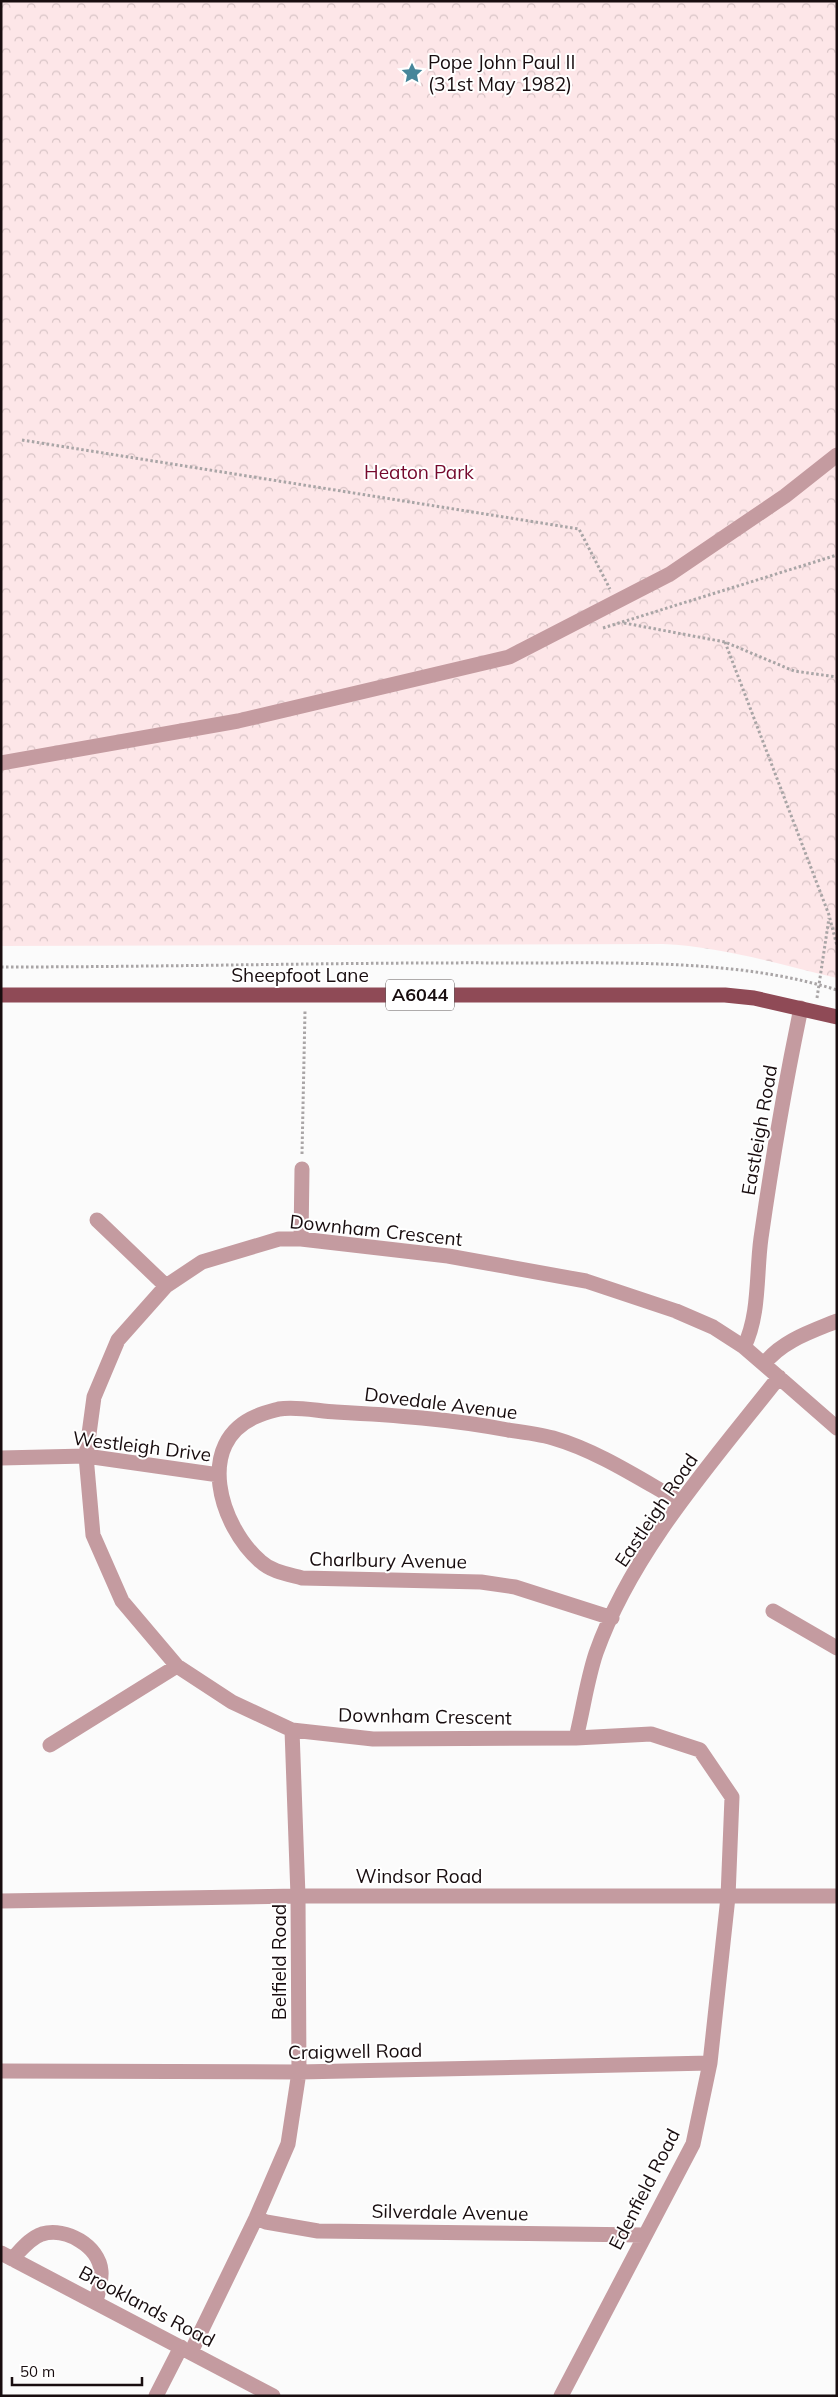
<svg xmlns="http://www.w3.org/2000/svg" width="838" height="2397" font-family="Mulish,sans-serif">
  <defs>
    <pattern id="park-crowns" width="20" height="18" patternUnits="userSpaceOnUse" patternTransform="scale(1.25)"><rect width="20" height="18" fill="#fde6e8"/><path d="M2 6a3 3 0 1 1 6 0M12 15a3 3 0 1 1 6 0" fill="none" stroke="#d8c4c6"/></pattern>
  </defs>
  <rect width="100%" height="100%" fill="#fbfbfb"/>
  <path fill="url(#park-crowns)" d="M1,1H837V978C779,964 723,947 663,944L1,946Z"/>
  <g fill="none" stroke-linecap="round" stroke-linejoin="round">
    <path stroke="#a9a5a6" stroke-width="3" stroke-dasharray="2.5 2.5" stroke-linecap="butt" d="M22,440L579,529L610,589
      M624,623L725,642L794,671L837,677
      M603,628L837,555
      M725,642L829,915L837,946
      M1,967C174,967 346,962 519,963C621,963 739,959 837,990
      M817,998L829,918
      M302,1154L305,1011"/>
    <path stroke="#c49ba0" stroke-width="15" d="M1,763L238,721L509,657L670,574L785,496L837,455
      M97,1220L166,1286
      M301,1239L302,1169
      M744,1347C760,1314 756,1274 761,1238C772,1161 785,1084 801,1008
      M764,1364C782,1341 810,1332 837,1321
      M1,1458L86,1456L219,1475
      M773,1611L837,1648
      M612,1618L515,1587L481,1582L302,1578C287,1574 272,1572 260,1561C220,1526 194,1442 257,1416C264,1413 272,1411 279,1409C296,1406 318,1411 336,1412C393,1415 451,1419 508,1430C523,1432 539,1434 553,1438C598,1451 640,1479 681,1502
      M576,1738C583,1710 587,1680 596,1653C632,1551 713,1461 779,1377
      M50,1745L177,1666
      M1,1901L298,1896H837
      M1,2071L299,2072L710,2063
      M256,2218L266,2222L318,2231L644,2235
      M1,2253L273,2396
      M12,2259C21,2250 30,2238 42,2234C66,2227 99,2246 101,2271C102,2281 98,2292 96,2302
      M191,2352L256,2218L288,2144L299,2072L298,1896L292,1730
      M156,2396L181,2347
      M561,2396L693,2144L710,2063L728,1897L732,1797L700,1750L651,1734L576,1738L373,1739L292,1730L232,1702L177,1666L122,1601L93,1535L86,1456L94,1397L118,1340L166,1286L202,1262L279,1239H301L448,1256L586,1281L676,1311L713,1327L744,1347L837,1428"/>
    <path stroke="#8f4a56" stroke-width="15" d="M1,995H725L754,998L837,1017"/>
  </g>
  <defs>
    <g id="sight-bare" transform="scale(1.725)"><path d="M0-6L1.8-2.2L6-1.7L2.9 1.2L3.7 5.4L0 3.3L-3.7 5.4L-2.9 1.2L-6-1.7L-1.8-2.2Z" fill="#46869a" stroke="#fff" stroke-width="2.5" paint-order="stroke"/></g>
  </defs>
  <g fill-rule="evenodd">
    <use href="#sight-bare" x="412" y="73"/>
  </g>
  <g text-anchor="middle" stroke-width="4" stroke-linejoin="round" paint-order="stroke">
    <rect fill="#fff" stroke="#5d5657" stroke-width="1" x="386" y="979.5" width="68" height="31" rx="4"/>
    <g font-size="18" font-weight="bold" fill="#180d0f">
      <text x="420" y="1001">A6044</text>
    </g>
    <g font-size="19" fill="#180d0f" stroke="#fff" text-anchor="start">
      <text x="428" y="69">Pope John Paul II<tspan x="428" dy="22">(31st May 1982)</tspan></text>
    </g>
    <g font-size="19" fill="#75092d" stroke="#fff">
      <text x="419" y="479">Heaton Park</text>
    </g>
    <g font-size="19" fill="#180d0f" stroke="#fff">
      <text x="300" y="982">Sheepfoot Lane</text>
      <text transform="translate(759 1130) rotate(-80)" y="7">Eastleigh Road</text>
      <text transform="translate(376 1230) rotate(6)" y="7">Downham Crescent</text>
      <text transform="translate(441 1403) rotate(7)" y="7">Dovedale Avenue</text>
      <text transform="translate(142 1446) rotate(7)" y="7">Westleigh Drive</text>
      <text transform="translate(656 1510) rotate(-56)" y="7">Eastleigh Road</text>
      <text transform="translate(388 1560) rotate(1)" y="7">Charlbury Avenue</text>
      <text transform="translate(425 1716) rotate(1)" y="7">Downham Crescent</text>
      <text x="419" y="1883">Windsor Road</text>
      <text transform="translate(279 1962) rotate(-90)" y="7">Belfield Road</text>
      <text transform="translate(355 2051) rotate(-1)" y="7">Craigwell Road</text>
      <text transform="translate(644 2189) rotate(-63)" y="7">Edenfield Road</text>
      <text transform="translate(450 2212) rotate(1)" y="7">Silverdale Avenue</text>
      <text transform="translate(147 2306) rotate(28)" y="7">Brooklands Road</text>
    </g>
  </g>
  <rect width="838" height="2397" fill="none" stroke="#180d0f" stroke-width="5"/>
  <path d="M12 2377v8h130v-8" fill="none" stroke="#180d0f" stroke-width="2.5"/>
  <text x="20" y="2377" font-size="15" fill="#180d0f" stroke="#ffffff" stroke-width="4" paint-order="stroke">50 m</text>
</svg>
